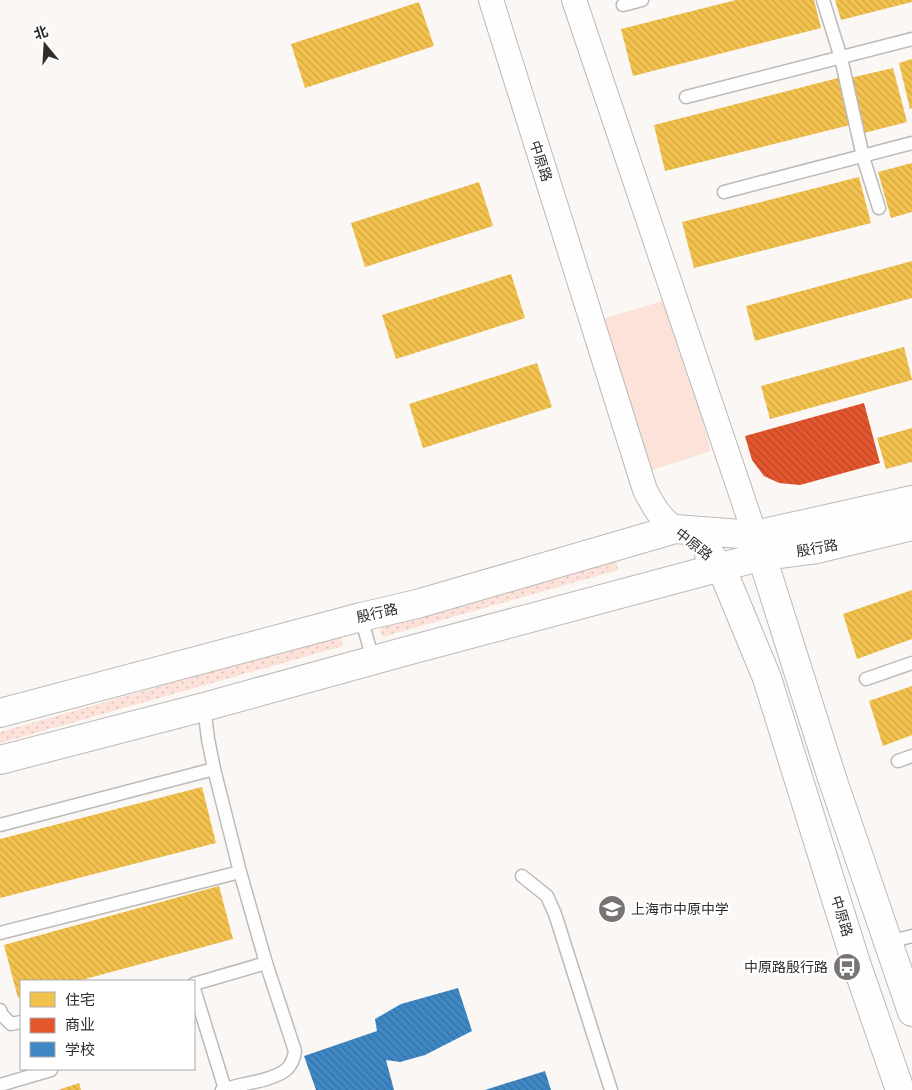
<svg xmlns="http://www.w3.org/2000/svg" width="912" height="1090" font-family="Overpass,'Noto Sans SC',sans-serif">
  <defs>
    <pattern id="grass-dots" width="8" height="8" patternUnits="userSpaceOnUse" patternTransform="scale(1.25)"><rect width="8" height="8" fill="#fce2d8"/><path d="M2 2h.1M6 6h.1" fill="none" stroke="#d8c2ba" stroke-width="1.8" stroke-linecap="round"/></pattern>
    <pattern id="homes-back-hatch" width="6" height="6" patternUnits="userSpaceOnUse" patternTransform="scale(1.25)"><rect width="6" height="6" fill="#f2c14e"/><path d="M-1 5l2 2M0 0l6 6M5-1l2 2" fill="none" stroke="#d0a644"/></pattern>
    <pattern id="shops-back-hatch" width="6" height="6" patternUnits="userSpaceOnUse" patternTransform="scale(1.25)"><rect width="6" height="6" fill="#e4572e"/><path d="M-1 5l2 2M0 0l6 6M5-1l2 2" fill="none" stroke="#b94828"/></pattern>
    <pattern id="schools-back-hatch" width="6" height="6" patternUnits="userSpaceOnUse" patternTransform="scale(1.25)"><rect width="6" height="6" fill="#3f88c5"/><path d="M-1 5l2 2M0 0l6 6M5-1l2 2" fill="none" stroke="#3570a0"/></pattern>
  </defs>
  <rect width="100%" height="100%" fill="#faf7f5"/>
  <path fill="url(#grass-dots)" d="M616,558L618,570L382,637L380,627Z
    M340,635L343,646L0,743V732Z"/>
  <path fill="#fce2d8" d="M669,299L711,451L646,472L600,320Z"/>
  <path fill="url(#homes-back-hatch)" d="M736,0H814L821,28L633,76L621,29Z
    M835,0H912V2L841,20Z
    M419,2L434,46L305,88L291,44Z
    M912,59V108L910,109L899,63Z
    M893,68L907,122L864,133L850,78Z
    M842,77L854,124L665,171L654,125Z
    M912,163V212L891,218L878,172Z
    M859,177L871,223L694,268L682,222Z
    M479,182L493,226L365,267L351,223Z
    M912,261V298L755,341L746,306Z
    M511,274L525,318L396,359L382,315Z
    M904,347L912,380L770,419L761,386Z
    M537,363L552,407L423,448L409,404Z
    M912,428V462L886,469L877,438Z
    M912,590V639L857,659L843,614Z
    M912,686V735L883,746L869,701Z
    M202,787L216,843L0,898V839Z
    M219,886L233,939L78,981H21V997L18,998L4,945Z
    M79,1083L81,1090H58Z"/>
  <path fill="url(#shops-back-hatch)" d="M864,403L880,463L800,485L779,483L764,476L752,460L745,436Z"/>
  <path fill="url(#schools-back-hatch)" d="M458,988L472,1031L425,1055L400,1062L386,1060L394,1090H316L304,1056L377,1031L375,1019L401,1004Z
    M545,1071L551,1090H485Z"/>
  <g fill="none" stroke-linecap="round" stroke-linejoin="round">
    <g stroke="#bcbab9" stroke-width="15">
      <path id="lane" d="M823,0L841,58L863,157L879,208
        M623,5L642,0
        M686,97L912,39
        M724,192L912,143
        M361,617L373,660
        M866,679L912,663
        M204,707L208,739L214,769
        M898,761L912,756
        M0,825L214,769L240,872L266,963L295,1051C294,1058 292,1064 287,1069C271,1082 241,1083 222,1090
        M522,876L547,896L555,914L611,1090
        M0,933L240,872
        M889,942L912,936
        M194,984L266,963
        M194,989L225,1089
        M0,1010L2,1015L11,1024L21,1022
        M0,1085L51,1070"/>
    </g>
    <g stroke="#bcbab9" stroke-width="26">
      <path id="street" d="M491,0L645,490C655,509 659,516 675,529
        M574,0L755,535"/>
    </g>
    <g stroke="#bcbab9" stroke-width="30">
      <path id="secondary" d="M757,541L832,778L912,1012
        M709,554L721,567L767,678L856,963L900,1090
        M0,713L361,617L417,604L675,529L755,535L912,500
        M0,760L204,707L403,652L721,567L763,556L817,549L912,526"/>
    </g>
    <use href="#lane" stroke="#fefefe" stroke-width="12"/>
    <use href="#street" stroke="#fefefe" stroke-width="24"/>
    <use href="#secondary" stroke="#fefefe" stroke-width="28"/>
  </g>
  <defs>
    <g id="school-disc" transform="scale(1.4375)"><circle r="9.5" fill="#777473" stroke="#fff"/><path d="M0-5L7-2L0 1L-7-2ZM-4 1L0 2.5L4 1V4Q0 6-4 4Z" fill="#fff"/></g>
    <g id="bus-disc" transform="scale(1.4375)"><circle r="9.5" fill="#777473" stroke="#fff"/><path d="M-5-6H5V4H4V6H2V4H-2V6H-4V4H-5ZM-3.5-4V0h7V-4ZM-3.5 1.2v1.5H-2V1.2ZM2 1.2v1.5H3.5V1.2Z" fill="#fff"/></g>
  </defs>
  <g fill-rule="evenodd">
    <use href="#school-disc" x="612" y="909"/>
    <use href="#bus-disc" x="847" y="967"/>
  </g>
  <g text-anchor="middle" stroke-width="5" stroke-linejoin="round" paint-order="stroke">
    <g font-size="14" fill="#302d2d" stroke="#fff">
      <text transform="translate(541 161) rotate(72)" y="5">中原路</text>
      <text transform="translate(694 544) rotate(38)" y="5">中原路</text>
      <text transform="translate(817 548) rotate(-10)" y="5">殷行路</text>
      <text transform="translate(377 613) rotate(-13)" y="5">殷行路</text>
      <text transform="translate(842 916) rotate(73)" y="5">中原路</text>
    </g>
    <g font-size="14" fill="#302d2d" stroke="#fff" text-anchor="start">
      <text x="631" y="914">上海市中原中学</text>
      <text x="828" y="972" text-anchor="end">中原路殷行路</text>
    </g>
  </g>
  <rect x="20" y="980" width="175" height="90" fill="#ffffff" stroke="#acabab"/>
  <rect x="30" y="992" width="25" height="15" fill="#f2c14e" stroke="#acabab"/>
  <text x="65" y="1005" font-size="15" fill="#302d2d">住宅</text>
  <rect x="30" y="1018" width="25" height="15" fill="#e4572e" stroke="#acabab"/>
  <text x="65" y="1030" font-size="15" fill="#302d2d">商业</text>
  <rect x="30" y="1042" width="25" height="15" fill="#3f88c5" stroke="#acabab"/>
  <text x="65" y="1055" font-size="15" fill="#302d2d">学校</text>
  <g transform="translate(45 45) rotate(342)" stroke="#ffffff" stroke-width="4" paint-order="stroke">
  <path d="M0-4L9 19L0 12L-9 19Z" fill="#302d2d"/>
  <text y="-8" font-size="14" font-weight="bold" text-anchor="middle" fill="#302d2d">北</text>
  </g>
</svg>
